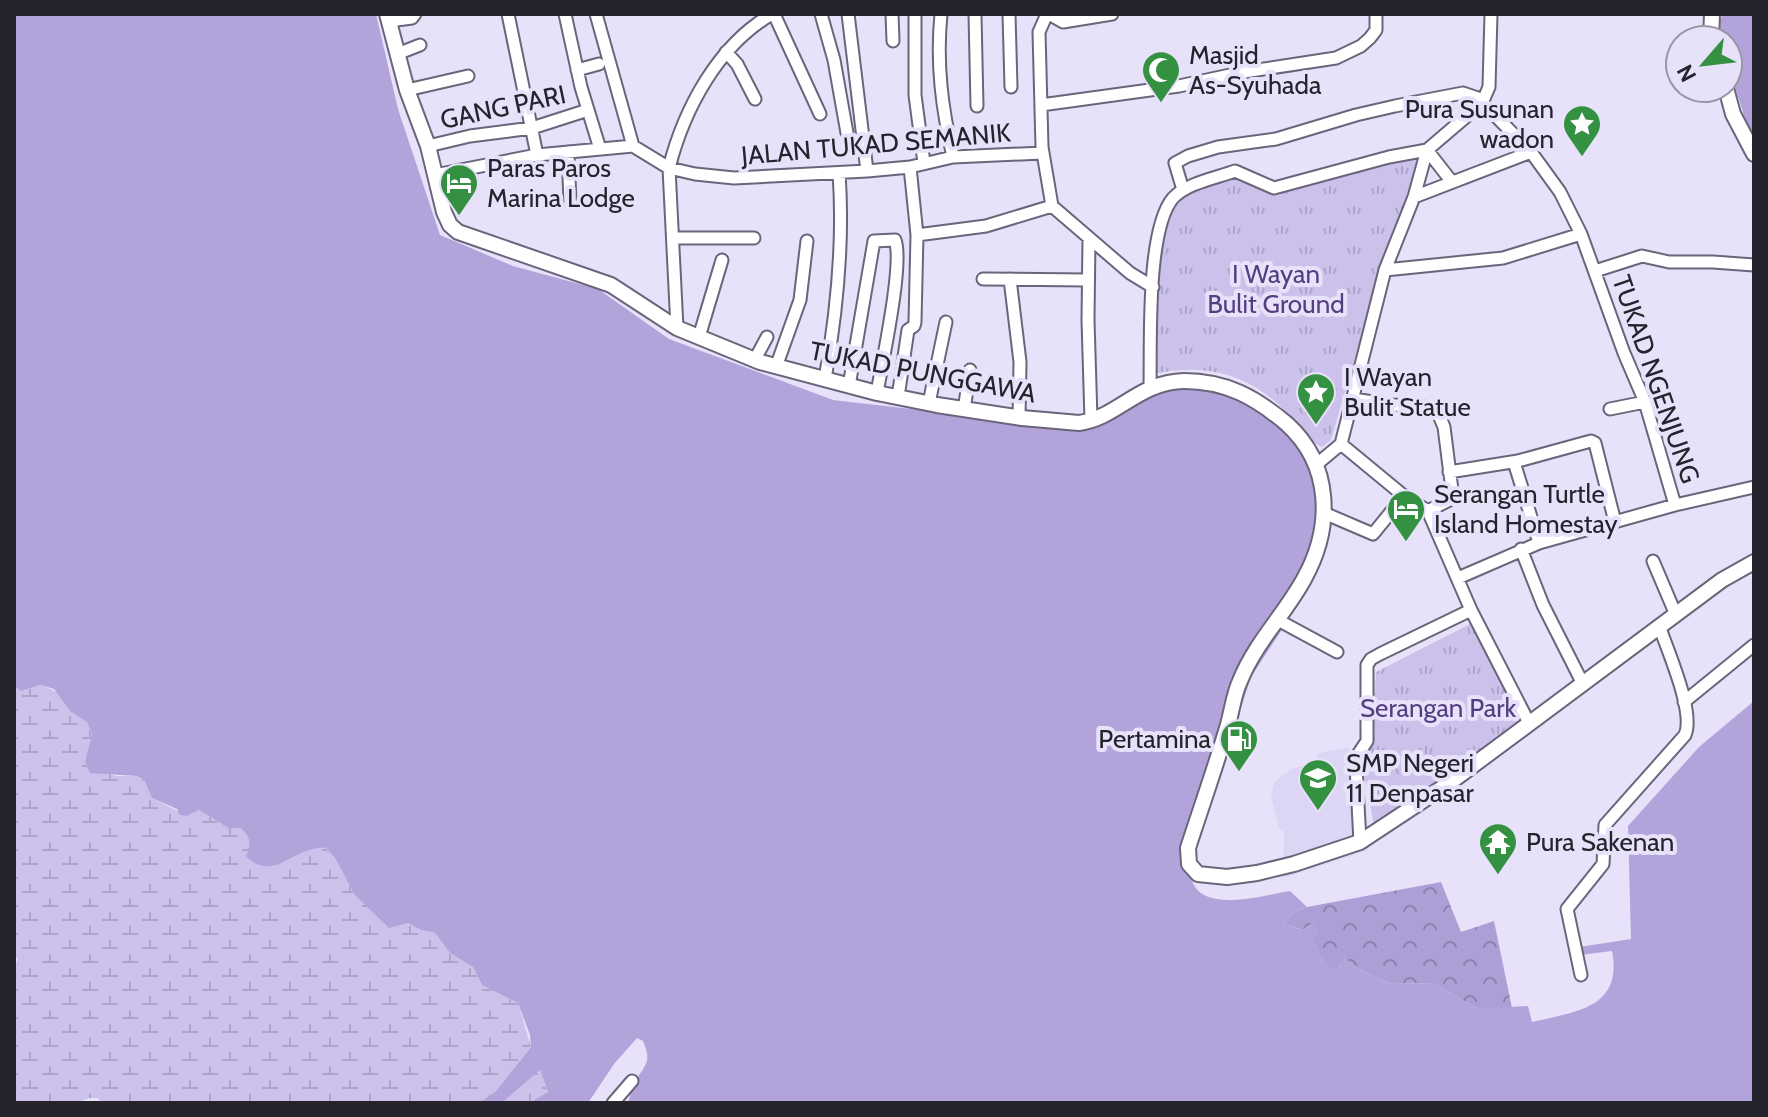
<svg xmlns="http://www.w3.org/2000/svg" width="1768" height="1117" font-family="Cabin,sans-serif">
  <defs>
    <pattern id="forest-crowns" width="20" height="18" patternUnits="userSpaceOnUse" patternTransform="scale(2)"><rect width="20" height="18" fill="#ad9fd6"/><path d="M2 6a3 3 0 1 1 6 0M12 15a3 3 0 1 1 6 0" fill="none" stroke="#8d81ae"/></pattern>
    <pattern id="wetland-marsh" width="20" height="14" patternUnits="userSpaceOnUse" patternTransform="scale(2)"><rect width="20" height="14" fill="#cbc1eb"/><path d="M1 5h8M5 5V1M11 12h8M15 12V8" fill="none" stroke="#aea6ca"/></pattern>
    <pattern id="park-tufts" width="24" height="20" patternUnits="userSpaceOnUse" patternTransform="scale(2)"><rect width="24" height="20" fill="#cbc1eb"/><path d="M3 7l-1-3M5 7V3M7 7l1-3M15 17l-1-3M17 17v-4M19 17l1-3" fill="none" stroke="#aea6ca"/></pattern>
  </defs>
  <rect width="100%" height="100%" fill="#e7e2fa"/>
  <path fill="#dcd5f4" d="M1349,747L1369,850L1283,878L1284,832L1279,829L1271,796L1274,783L1291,769L1313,763L1319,753Z"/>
  <path fill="url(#forest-crowns)" d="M1441,882L1461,932L1494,921L1512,1008L1478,1009L1433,983L1391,984L1353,966L1344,957L1338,968L1329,969L1312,940L1314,922L1303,930L1283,924L1293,913L1307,907Z"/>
  <path fill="url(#wetland-marsh)" d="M42,685L60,694L71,712L87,722L92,734L85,761L103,772L116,776H137L144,780L152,798L187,816L199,810L228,828L241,827L250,837L251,844L284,862L313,847L326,848L335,858L354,894L421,930L435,933L450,953L473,967L482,985L518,1003L531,1047L496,1091L479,1103H102L98,1098H89L77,1103H14V969L18,960L14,953V686L21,691Z
    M540,1070L548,1092L529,1103H502Z"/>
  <path fill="url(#park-tufts)" d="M1409,156L1418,162L1417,175L1381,268L1331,440L1322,447C1301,437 1293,417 1277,403C1240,371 1199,364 1153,374C1154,337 1153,233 1175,207C1189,190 1216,184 1235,176L1270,192Z
    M1474,622L1521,727L1374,825L1363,768L1372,744L1376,672Z"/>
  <path fill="#b2a4db" d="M14,14H376L398,109L440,235L513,266L598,289L669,339L833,400L1084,429L1143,394L1182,386L1232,388L1296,439L1324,482L1321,557L1305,594L1251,677L1198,839L1193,837C1193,849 1189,863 1191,875C1196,916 1263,895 1290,891L1307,907L1293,913L1283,924L1303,930L1315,921L1318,933L1312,940L1329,968H1338L1344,956L1353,966L1391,984L1433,983L1478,1009L1528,1006L1532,1022C1576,1012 1623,1008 1612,951L1580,955L1579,947L1631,939L1628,826L1699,747L1754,701V1103H628C630,1097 631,1090 634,1084C644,1064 653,1064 643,1041L637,1038L614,1064L588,1103H529L548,1092L540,1070L502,1103H479L496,1091L531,1047L530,1035L518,1003L482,985L473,967L450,953L435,933L421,930L408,923L389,928L354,894L335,858L326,848C295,845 274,884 246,856C252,843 251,839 241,828H228L199,810L187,816L180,815L177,809L152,798L144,780L137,776L90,773L85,761L92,734L87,722L71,712L54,689L41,685L21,691L14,686Z
    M1723,14H1754V131H1749L1728,65V40H1720L1716,28Z"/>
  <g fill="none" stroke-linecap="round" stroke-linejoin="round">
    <g stroke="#6a657a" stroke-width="15">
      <path id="minor" d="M508,14L537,155
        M565,14L581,87L600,149
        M596,14L633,146
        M774,14L820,114
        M821,14L834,60L847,133
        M848,14L867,171
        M892,14L893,41
        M915,14V95L924,163
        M941,14C936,64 942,108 953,157
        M975,14L977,106
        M1009,14L1011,87
        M1047,14L1039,32L1042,147L1052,206L1130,273L1153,287
        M1049,14L1063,22L1112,14
        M389,21L412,18L415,14
        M726,52L737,64L755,99
        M397,54L420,45
        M577,70L599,64
        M407,90L468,76
        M1041,105L1179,86L1244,72L1336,58L1361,46L1370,38L1376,30V14
        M428,146L470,136L532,128L588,110
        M568,152L570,202
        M435,175L537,155L633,146L669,168L695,174L734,178L867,171L910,167L953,157L1042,153
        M1183,190L1175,163L1188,156L1218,147L1276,139L1356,115L1395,106L1463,93L1478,98L1531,152L1560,192L1581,234L1624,353L1645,402L1675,505
        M1414,197L1531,152
        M917,235L986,226L1052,206
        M673,238H754
        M1089,239L1088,320L1091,420
        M1385,270L1503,258L1581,234
        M1595,271L1642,256L1669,262H1713L1754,265
        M983,279L1087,280
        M1010,279L1020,362L1019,418
        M677,328L669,168C684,109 718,45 772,14
        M699,337L722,260
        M754,361L767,337
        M776,367L800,300L807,241
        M825,379C837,311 844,242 839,173
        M849,386L874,241L895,240C904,263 882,363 877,393
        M1150,387C1151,344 1146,230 1173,198C1187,183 1216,178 1235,171L1274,188L1389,157L1427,150L1452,182
        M898,397L908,330L914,326L915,322L917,235L910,167
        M1353,399L1393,405L1436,408L1444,427L1453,498L1428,511
        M929,403L946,322
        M1610,409L1645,402
        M964,410L970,370
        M1341,444L1404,496L1428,511L1471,610L1529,723
        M1514,462L1539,543
        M1317,464L1341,444L1385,270L1414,197L1427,150L1482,103L1489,87L1491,14
        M1449,472L1518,461L1591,441L1595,443L1597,451L1615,522
        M1324,513L1373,534L1404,496
        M1521,549L1543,605L1583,684
        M1653,561L1676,615
        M1458,578L1539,543L1675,505L1754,487
        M1276,619L1337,652
        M1684,702L1754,645
        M1360,842L1356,766L1357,756L1367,741V665L1371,659L1380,654L1471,610
        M1581,975L1567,909L1603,864L1605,825L1685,735C1695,712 1668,652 1660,628
        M613,1103L632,1081"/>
    </g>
    <g stroke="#6a657a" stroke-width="18">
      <path id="tertiary" d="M387,14L407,90L428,146L444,212L450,225L458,232L611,285L677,328L760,362L877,393L937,405L1022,418L1079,423C1117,418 1138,382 1184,381C1226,381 1255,397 1287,424C1332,465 1333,527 1304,579C1285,614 1255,643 1240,681C1233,696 1232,712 1227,728C1215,768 1201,808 1188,848L1189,864L1198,874L1227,877L1257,873L1294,864L1360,842L1448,784L1722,580L1754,562
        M1711,40L1712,14
        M1726,88L1733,114L1754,154"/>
    </g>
    <use href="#minor" stroke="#fff" stroke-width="11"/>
    <use href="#tertiary" stroke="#fff" stroke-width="14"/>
  </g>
  <defs>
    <g id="mosque-pin" transform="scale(2)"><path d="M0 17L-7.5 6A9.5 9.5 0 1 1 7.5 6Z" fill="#359142" stroke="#e7e2fa"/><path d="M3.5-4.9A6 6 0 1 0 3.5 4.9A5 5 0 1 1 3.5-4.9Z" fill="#fff"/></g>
    <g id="sight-pin" transform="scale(2)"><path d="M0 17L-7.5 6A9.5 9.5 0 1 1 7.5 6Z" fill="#359142" stroke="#e7e2fa"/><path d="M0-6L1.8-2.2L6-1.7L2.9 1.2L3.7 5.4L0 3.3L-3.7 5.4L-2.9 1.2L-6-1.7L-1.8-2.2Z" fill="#fff"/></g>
    <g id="hotel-pin" transform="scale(2)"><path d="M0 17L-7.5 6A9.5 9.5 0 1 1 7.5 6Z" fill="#359142" stroke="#e7e2fa"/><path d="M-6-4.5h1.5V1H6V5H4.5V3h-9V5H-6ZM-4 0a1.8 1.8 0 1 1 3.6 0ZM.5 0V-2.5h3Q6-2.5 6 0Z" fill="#fff"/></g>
    <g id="fuel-pin" transform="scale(2)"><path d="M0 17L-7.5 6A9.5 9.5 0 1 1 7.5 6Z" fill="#359142" stroke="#e7e2fa"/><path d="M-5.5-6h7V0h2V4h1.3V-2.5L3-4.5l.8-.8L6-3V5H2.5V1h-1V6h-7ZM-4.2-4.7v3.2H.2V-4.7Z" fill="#fff"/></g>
    <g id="school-pin" transform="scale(2)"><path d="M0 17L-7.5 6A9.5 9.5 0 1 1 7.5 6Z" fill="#359142" stroke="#e7e2fa"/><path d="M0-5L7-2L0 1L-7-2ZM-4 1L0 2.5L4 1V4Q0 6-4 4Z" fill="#fff"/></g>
    <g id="temple-pin" transform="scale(2)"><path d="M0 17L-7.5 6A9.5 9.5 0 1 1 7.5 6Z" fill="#359142" stroke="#e7e2fa"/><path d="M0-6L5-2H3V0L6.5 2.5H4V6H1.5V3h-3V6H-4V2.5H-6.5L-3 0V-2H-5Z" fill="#fff"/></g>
  </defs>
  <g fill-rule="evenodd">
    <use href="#mosque-pin" x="1161" y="70"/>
    <use href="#sight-pin" x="1582" y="124"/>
    <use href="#hotel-pin" x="459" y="183"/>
    <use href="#sight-pin" x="1316" y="392"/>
    <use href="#hotel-pin" x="1406" y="509"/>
    <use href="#fuel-pin" x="1239" y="739"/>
    <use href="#school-pin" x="1318" y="778"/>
    <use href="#temple-pin" x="1498" y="842"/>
  </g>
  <g text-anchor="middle" stroke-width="8" stroke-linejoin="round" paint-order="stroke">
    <g font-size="26" fill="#25232c" stroke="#e7e2fa" text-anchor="start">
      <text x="1189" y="64">Masjid<tspan x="1189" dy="30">As-Syuhada</tspan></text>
      <text x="1554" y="118" text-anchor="end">Pura Susunan<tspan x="1554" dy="30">wadon</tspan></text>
      <text x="487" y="177">Paras Paros<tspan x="487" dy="30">Marina Lodge</tspan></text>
      <text x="1344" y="386">I Wayan<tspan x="1344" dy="30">Bulit Statue</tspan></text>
      <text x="1434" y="503">Serangan Turtle<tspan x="1434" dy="30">Island Homestay</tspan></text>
      <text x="1211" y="748" text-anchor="end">Pertamina</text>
      <text x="1346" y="772">SMP Negeri<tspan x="1346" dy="30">11 Denpasar</tspan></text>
      <text x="1526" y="851">Pura Sakenan</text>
    </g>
    <g font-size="26" fill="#25232c" stroke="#e7e2fa">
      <text transform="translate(503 107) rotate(-12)" y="9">GANG PARI</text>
      <text transform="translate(876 144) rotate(-5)" y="9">JALAN TUKAD SEMANIK</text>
      <text transform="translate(923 372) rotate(11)" y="9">TUKAD PUNGGAWA</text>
      <text transform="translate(1656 379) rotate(71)" y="9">TUKAD NGENJUNG</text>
    </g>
    <g font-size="26" fill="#543e81" stroke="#e7e2fa">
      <text x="1276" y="283">I Wayan<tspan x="1276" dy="30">Bulit Ground</tspan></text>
      <text x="1438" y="717">Serangan Park</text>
    </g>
  </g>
  <rect width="1768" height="1117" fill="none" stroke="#25232c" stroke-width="32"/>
  <g transform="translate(1704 64) rotate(242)"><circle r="38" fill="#e7e2fa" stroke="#9996a8" stroke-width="2"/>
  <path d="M0-6L14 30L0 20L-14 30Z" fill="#359142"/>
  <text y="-12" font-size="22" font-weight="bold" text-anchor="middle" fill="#25232c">N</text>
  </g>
</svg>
